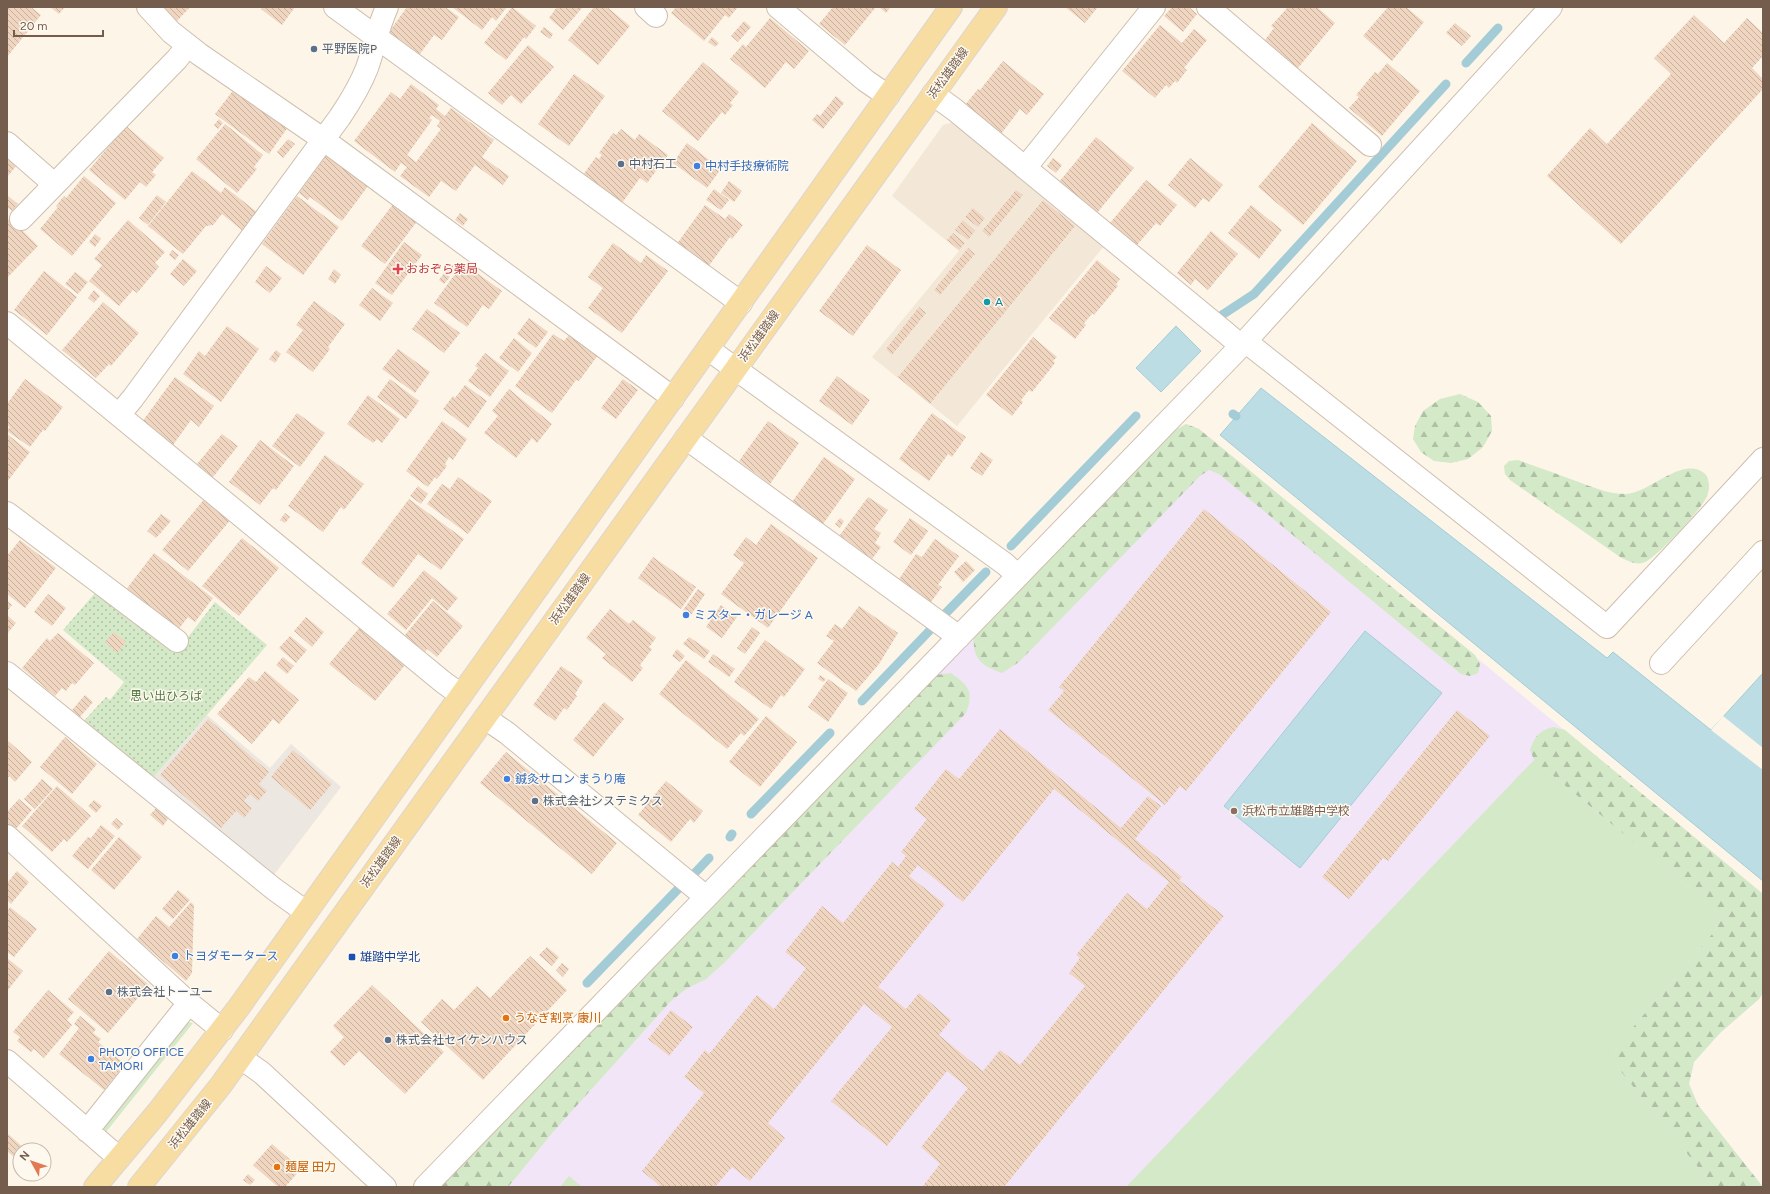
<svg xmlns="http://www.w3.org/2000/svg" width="1770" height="1194" font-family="Figtree,'Noto Sans JP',sans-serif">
  <defs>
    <pattern id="forest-firs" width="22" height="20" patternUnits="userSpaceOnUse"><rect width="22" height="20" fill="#d3e9c7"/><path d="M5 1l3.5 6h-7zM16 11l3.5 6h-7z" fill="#b0c0a4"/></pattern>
    <pattern id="park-dots" width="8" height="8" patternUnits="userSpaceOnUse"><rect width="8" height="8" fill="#d3e9c7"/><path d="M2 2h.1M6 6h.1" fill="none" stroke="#b0c0a4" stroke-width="1.8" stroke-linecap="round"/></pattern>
    <pattern id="building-back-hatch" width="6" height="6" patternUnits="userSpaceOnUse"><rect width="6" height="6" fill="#f0d6c1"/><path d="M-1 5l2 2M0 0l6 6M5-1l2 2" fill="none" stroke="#c7b19f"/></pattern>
  </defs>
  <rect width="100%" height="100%" fill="#fcf5e8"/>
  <path fill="#f3e8d7" d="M953,122L1104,246L957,426L872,357L959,251L892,196L943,125Z"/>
  <path fill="#ede7e1" d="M207,715L270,768L291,744L341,787L273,876L152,779Z"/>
  <path fill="#f2e5f8" d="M1186,424L1199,429L1763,894V993L1759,999L1720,1033L1694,1062L1689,1084L1698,1105L1763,1187H441L974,636Z"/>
  <path fill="#d3e9c7" d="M1534,760L1710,905L1721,919L1713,933L1618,1045L1613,1057L1619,1069L1714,1187H1126Z
    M187,1022L193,1023L102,1137L101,1128Z
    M569,1176L582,1187H560Z"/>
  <path fill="url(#forest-firs)" d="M1460,394L1478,402L1491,416L1492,431L1483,447L1468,459L1451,463L1434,461L1421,452L1413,439L1415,426L1423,411L1440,399Z
    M1186,424L1199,429L1475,655L1480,664L1478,673L1470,676L1461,674L1219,474L1209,470L1200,476L1019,662L1002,673C982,666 972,659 974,636L1172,432Z
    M1518,460C1537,467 1555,473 1573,480C1590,486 1607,494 1626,494C1650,493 1682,456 1704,473C1710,478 1710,489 1707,496C1703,508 1657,557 1645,562C1636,566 1628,561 1620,557L1510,480L1505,474L1504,466L1509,461Z
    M951,673C969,686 974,691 966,713L724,963L706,979L686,989L670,1002L553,1132L508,1187H441L937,675Z
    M1553,727L1565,730L1763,894V993L1759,999L1720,1033L1694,1062L1689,1084L1698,1105L1763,1187H1714L1619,1069L1613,1057L1618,1045L1713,933L1721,919L1710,905L1534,760L1530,750C1535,736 1539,731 1553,727Z"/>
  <path fill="url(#park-dots)" d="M96,592L176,653L215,602L267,645L152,779L82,723L106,697L110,700L124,682L63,630Z"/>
  <path fill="#bddde5" stroke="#a3ccd7" d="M1176,326L1201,351L1161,392L1136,368Z
    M1261,388L1607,658L1613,652L1711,730L1763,673V881L1220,435Z
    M1365,631L1442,693L1300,868L1224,806Z"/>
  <path fill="#fcf5e8" d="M1723,716L1763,748V770L1711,730Z"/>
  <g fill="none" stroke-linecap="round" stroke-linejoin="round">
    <path stroke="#a3ccd7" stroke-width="9" d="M1466,63L1498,28
      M1222,315L1254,294L1446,84
      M1233,414L1236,416
      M1011,546L1136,416
      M943,616L986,572
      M862,701L934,626
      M751,814L830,733
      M730,837L732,834
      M692,876L709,858
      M587,983L682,885"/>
  </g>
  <path fill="url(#building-back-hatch)" fill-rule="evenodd" d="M7,7H31L41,15L7,57Z
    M50,7H65L59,14Z
    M163,7H190L177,21Z
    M262,7H295L282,25L261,9Z
    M407,7H445L459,17L442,40L434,35L420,54L389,32Z
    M452,7H507L496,21L492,17L482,30Z
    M512,7L536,26L526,39L524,37L506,60L484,43Z
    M557,7H583L563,30L549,18Z
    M594,7H607L630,26L598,65L568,40Z
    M676,7H738L729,18L725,15L704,41L671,13Z
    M833,7H876L845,45L819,24Z
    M879,7H891L886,13Z
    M1065,7H1098L1085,23Z
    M1172,7H1189L1197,14L1183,32L1164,16Z
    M1288,7H1317L1335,23L1298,68L1265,40L1274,28L1271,26Z
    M1388,7H1406L1424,22L1392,61L1363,36Z
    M1694,15L1724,43L1747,18L1763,33V56L1752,68L1763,79V89L1621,244L1547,176L1590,128L1607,144L1671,74L1654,58Z
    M770,18L809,51L794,69L786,62L765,88L730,59L743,44L746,47Z
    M744,21L751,27L738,42L731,36Z
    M1455,23L1471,36L1462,46L1446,33Z
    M1160,25L1182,43L1194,29L1207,40L1184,68L1187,70L1177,83L1175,81L1169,88L1166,85L1155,98L1122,71Z
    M544,27L553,34L550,39L540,32Z
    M712,37L719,43L715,47L708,42Z
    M528,45L554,67L521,104L511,95L502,105L488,93Z
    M1003,61L1044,94L1027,115L1020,109L1001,134L965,105L978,89L980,90Z
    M703,62L739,92L730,103L733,105L725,115L722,112L698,141L662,111Z
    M1387,63L1420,91L1382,136L1349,108L1359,97L1356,95L1375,72L1378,74Z
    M574,74L605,96L569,146L538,124Z
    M411,84L439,105L436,109L445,116L451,108L494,140L482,157L509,176L503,185L475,165L456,191L441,181L429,197L400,176L407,167L401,163L395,172L354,141L391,92L400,99ZM432,115L440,121L437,126L441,129L416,162L407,155L432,120L429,118Z
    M235,88L288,127L269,154L215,114Z
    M836,96L844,103L823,129L812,120L817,114L820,116Z
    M219,119L223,123L218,129L214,125Z
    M1312,123L1357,161L1303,225L1258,187Z
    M225,124L263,155L254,167L257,169L237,193L196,159Z
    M126,126L164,158L152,172L156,175L146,187L140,182L125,200L89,170Z
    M621,129L635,140L639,134L668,155L647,183L640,178L622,203L583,175L596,157L599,159L602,155L599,153L613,133L616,135Z
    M1096,137L1134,168L1097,213L1059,182Z
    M288,139L295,144L283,158L277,152Z
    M687,143L721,169L707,188L673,163Z
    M7,155L18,164L7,177Z
    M326,156L368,186L342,221L310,197L308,200L299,193Z
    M1053,158L1062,165L1056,173L1047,166Z
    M1190,158L1223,185L1209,202L1203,198L1195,208L1168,185Z
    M192,171L221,193L225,187L257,212L243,231L222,214L213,225L206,226L183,254L148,226Z
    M84,176L116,203L72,256L40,229L58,207L56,206L64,196L66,198Z
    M1146,180L1177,205L1160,226L1156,223L1137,245L1110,223Z
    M729,181L742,191L734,202L721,193Z
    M714,189L729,200L721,210L706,200Z
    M1016,190L1023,195L989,237L982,231Z
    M7,195L18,204L12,211L7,207Z
    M157,195L166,202L148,225L139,218Z
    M297,196L339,227L303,275L262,244Z
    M1043,200L1075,226L930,404L898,377Z
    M394,203L418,220L385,264L361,246Z
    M705,205L725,219L729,214L743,225L732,239L730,237L708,267L676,245Z
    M1251,205L1282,230L1259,259L1228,233Z
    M973,208L985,218L978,227L965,217Z
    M460,213L468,219L463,226L455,220Z
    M10,218L38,246L7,278V221Z
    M128,220L165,252L155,263L159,267L137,293L133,290L119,306L89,281L102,265L94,259Z
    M963,220L975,231L968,240L955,230Z
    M1211,231L1238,254L1208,290L1195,279L1191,285L1177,273Z
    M953,233L965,243L959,250L947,240Z
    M95,234L101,239L95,247L89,242Z
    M404,242L422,255L392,295L375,283Z
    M613,243L641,263L646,255L668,271L622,333L588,308L603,288L588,277Z
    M867,245L901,270L853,336L819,311Z
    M968,248L975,254L940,295L934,290Z
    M172,250L179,255L175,260L169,255Z
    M183,259L197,271L184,286L170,274Z
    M1097,260L1120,279L1116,284L1118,286L1094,315L1093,313L1084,323L1086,325L1075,339L1049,318Z
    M463,263L502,291L489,309L483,305L467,327L434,303Z
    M451,264L454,266L449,274L445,271Z
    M266,266L282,278L270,293L255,282Z
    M334,269L341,275L335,284L328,279Z
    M44,271L77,297L47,335L14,310Z
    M75,272L88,282L78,294L65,284Z
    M444,273L450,277L444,284L439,280Z
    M372,288L393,303L380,321L359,305Z
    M94,290L100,296L94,303L88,298Z
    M314,301L345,324L328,347L330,349L313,372L286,352L303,330L296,325Z
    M103,302L139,333L111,366L109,364L96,378L62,350Z
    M919,307L926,313L892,355L886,349Z
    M427,309L460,333L444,353L412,329Z
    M529,318L548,332L536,348L517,334Z
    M227,326L259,349L221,402L183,374L199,351L205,356Z
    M553,334L564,341L570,334L598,355L579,381L576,380L552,413L515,386Z
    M1033,337L1057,357L1053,361L1055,363L1032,392L1029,390L1021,400L1023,402L1012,416L986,395Z
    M514,338L532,353L518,372L499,358Z
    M398,349L430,372L415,393L382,369Z
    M276,350L281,354L275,363L269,359Z
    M485,353L509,371L490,397L468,381L478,368L475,366Z
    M837,376L870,400L852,425L819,401Z
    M175,377L214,406L199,427L191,420L173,445L142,422Z
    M25,379L63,407L45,431L43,430L30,447L7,431L10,427L7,425V404Z
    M390,379L419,401L406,419L377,397Z
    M623,379L638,390L616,419L601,408Z
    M465,385L487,401L468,428L443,409L453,396L455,398Z
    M509,389L552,424L537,443L532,438L516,458L484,433L498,416L492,411Z
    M368,395L400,419L382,443L377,439L373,443L347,424Z
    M297,413L325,433L300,467L272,446Z
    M932,413L966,437L952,457L948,454L929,481L899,459Z
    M442,421L467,439L453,460L449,457L445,464L447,466L437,479L435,477L428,487L406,471Z
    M768,421L799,443L770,484L739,461Z
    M7,434L30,452L7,482Z
    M222,434L238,446L213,477L197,464Z
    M260,440L294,466L276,490L273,488L260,505L229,482Z
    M981,452L993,460L982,476L970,468Z
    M325,455L364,484L344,510L341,507L323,532L288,506Z
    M824,457L855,479L823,524L792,502Z
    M458,477L492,501L468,534L427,504L442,484L450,489Z
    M418,486L428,494L421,504L410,496Z
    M206,497L232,518L188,571L162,550Z
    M868,497L888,510L874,529L881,533L875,543L881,547L872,559L840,535Z
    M409,499L464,539L441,570L418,554L393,588L361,563Z
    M1204,509L1331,612L1186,791L1180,786L1165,805L1048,710L1064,691L1059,687Z
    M285,513L290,517L285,523L280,520Z
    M161,514L171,521L156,538L147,531Z
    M840,518L844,521L840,528L835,524Z
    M910,518L928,531L911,555L893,542Z
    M771,524L818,558L768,628L721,594L744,563L733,555L746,537L756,545Z
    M242,538L279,568L239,616L202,586Z
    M935,539L959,556L938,585L942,587L931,602L899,579L916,554L922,557Z
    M20,540L56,568L25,608L7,594V556Z
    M154,553L213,598L195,622L188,617L177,631L125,591Z
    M653,557L696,587L681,609L638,578Z
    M966,561L975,570L963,582L954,572Z
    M424,570L458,598L447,611L432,598L406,630L387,614Z
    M698,589L705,594L691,615L683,610Z
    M48,594L66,608L52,626L34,612Z
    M7,601L12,605L7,611Z
    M433,601L463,626L437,657L427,649L425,652L405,635Z
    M721,605L737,617L722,638L706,627Z
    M859,606L898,633L879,664L856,691L817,663L834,641L826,636L835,624L842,629Z
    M610,609L629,624L633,620L656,638L649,647L652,649L640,665L643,668L632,682L602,658L606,654L586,638Z
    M7,615L16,623L7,634Z
    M306,617L324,632L312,647L294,631Z
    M360,627L406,664L375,701L329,664Z
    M752,627L760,633L745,654L737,648Z
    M114,632L126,642L117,653L105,642Z
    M58,633L94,663L75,685L72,683L66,691L62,688L55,696L22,668L47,638L50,641Z
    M290,636L307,650L296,663L279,648Z
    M689,637L710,651L704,659L683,644Z
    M765,640L805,669L784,697L781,695L771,709L734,682Z
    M677,649L685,656L680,662L672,656Z
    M713,654L735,669L729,677L708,662Z
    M283,657L294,666L287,674L276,665Z
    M686,660L759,719L744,736L741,733L727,749L659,694Z
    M561,666L583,681L575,694L577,696L567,710L564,708L555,721L533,705Z
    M265,671L299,700L279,724L273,719L252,744L217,714L249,677L256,682Z
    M820,675L826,679L823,682L818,679Z
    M828,679L848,693L828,722L808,707Z
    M85,695L93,702L80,717L72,710Z
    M604,702L624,719L593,757L573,740Z
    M1457,710L1490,736L1388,861L1383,858L1349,899L1322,877Z
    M766,716L797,742L760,787L729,762Z
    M208,719L269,772L259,784L267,791L258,801L250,794L244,801L252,808L244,818L236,811L221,828L160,775Z
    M1000,729L1121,828L1148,796L1161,806L1135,839L1182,877L1179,880L1224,916L1004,1187H922L940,1164L921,1147L968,1088L947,1071L887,1146L831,1101L892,1027L864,1004L768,1123L785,1138L750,1181L732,1167L715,1187H661L642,1171L704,1093L684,1077L705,1050L709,1054L757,995L774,1009L806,968L785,952L822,906L843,923L892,862L898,867L906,856L901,852L927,819L914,809L946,769L959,779ZM1054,789L1169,882L1147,909L1127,893L1076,955L1080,958L1069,973L1085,986L1020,1065L1000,1050L983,1071L939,1035L951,1020L919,993L906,1009L878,987L945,904L909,876L918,865L963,902Z
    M65,737L97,764L72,794L40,767Z
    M7,740L32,762L15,782L9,776L7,779Z
    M293,750L332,784L310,810L271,777Z
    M506,752L617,843L592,874L480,783Z
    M42,779L53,789L35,809L24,799Z
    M666,781L703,811L694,823L690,819L671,842L638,815Z
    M57,786L91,816L67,842L64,839L52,852L22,826Z
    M19,799L32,810L15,830L7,824V812Z
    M94,800L102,806L96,813L88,806Z
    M157,807L169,817L163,826L150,815Z
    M116,818L123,824L118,830L111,824Z
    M101,825L115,836L88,869L72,856L88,837L91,838Z
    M119,837L142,857L114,890L91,870Z
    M17,871L29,882L11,904L7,900V883Z
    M178,890L190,900L173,919L162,909Z
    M191,902L194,905L192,973L186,981L137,939L156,916L169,927Z
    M10,907L37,929L14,957L7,952V911Z
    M547,947L559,957L552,966L539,955Z
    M109,951L149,985L108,1033L68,999Z
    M530,956L567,990L483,1080L421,1022L442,999L454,1010L477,986L490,998Z
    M7,958L23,971L8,990L7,989Z
    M562,963L569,969L563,977L556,970Z
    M372,985L444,1052L405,1094L359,1051L344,1066L330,1052L344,1037L333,1026Z
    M48,990L74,1012L67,1020L72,1025L44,1058L34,1049L31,1052L17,1041L20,1037L13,1032Z
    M671,1010L693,1027L669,1056L648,1039Z
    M80,1016L96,1029L93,1033L101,1039L98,1042L125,1064L104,1090L59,1054L79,1028L74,1024Z
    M7,1133L26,1150H20V1162L7,1151Z
    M272,1144L301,1169L285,1187H278L253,1165Z
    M248,1174L255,1180L250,1185L243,1180Z"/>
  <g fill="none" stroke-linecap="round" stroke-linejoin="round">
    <g stroke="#cebeae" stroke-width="24">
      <path id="minor" d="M148,7L171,32L199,54L324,140L673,398
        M335,7L741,303
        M646,7L656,16
        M778,7L866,81L888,96
        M1208,7L1370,145
        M933,94L955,110L1226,333L1241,346
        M7,143L54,184
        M1025,168L1154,7
        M21,219L177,59L187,46
        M7,323L443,682L461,695
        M1245,341L1607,627L1763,459
        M708,349L1005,564L1018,576
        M119,415L133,398L340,117C350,102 360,86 367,68C374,48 378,27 387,7
        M686,438L959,637
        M7,513L177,641
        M1661,663L1763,552
        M7,673L274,889L306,912
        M485,718L507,733L706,897
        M7,836L189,1003L222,1030
        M241,1058L262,1073L385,1187
        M7,1061L119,1158
        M87,1131L189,1003
        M425,1187L1241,346L1551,7"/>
    </g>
    <g stroke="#dbd5d1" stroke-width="24">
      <path id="major" d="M95,1187L157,1113L239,1007L951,7
        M139,1187L221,1085L996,7"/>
    </g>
    <use href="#minor" stroke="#fff" stroke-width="22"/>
    <use href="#major" stroke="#f8dda3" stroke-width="22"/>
  </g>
  <g fill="#5c6f8a" stroke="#fef9ef" stroke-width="1.5">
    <circle cx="314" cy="49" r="4"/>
    <circle cx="621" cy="164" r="4"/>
    <circle cx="535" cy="801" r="4"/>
    <circle cx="109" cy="992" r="4"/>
    <circle cx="388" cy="1040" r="4"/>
  </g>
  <g fill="#3f7fe0" stroke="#fef9ef" stroke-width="1.5">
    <circle cx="697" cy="166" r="4"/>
    <circle cx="686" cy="615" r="4"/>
    <circle cx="507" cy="779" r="4"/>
    <circle cx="175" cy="956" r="4"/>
    <circle cx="91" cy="1059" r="4"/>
  </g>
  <path fill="#e0444e" stroke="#fef9ef" stroke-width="1.5" d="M396 263h4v4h4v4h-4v4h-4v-4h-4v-4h4z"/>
  <circle fill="#0f9aa8" stroke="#fef9ef" stroke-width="1.5" cx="987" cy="302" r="4"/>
  <circle fill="#8d6e63" stroke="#fef9ef" stroke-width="1.5" cx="1234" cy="811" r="4"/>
  <rect fill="#1a4fb4" stroke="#fef9ef" stroke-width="1.5" x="348" y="953" width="8" height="8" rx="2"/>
  <g fill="#e8710a" stroke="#fef9ef" stroke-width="1.5">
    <circle cx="506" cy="1018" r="4"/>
    <circle cx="277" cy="1167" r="4"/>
  </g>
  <g text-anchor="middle" stroke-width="3" stroke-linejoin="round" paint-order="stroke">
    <g font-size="12" fill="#4e5e75" stroke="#fef9ef" text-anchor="start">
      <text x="322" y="53">平野医院P</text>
      <text x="629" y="168">中村石工</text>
      <text x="543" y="805">株式会社システミクス</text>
      <text x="117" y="996">株式会社トーユー</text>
      <text x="396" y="1044">株式会社セイケンハウス</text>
    </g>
    <g font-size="12" fill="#755d4d" stroke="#fef9ef">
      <text transform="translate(948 73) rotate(-54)" y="4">浜松雄踏線</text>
      <text transform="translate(759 336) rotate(-54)" y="4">浜松雄踏線</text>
      <text transform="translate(570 599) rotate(-54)" y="4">浜松雄踏線</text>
      <text transform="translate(381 862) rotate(-54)" y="4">浜松雄踏線</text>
      <text transform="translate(190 1124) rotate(-51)" y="4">浜松雄踏線</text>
    </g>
    <g font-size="12" fill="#366cbe" stroke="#fef9ef" text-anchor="start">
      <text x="705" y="170">中村手技療術院</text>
      <text x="694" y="619">ミスター・ガレージ A</text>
      <text x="515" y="783">鍼灸サロン まうり庵</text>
      <text x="183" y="960">トヨダモータース</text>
      <text x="99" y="1056">PHOTO OFFICE<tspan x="99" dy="14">TAMORI</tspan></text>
    </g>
    <g font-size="12" fill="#be3a42" stroke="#fef9ef" text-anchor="start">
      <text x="406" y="273">おおぞら薬局</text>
    </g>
    <g font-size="12" fill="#0d838f" stroke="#fef9ef" text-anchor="start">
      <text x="995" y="306">A</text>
    </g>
    <g font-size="12" fill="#527b44" stroke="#fef9ef">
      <text x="166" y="700">思い出ひろば</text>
    </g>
    <g font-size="12" fill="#785e54" stroke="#fef9ef" text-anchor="start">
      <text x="1242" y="815">浜松市立雄踏中学校</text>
    </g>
    <g font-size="12" fill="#164399" stroke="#fef9ef" text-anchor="start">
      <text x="360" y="961">雄踏中学北</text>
    </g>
    <g font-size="12" fill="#c56008" stroke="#fef9ef" text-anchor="start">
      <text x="514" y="1022">うなぎ割烹 康川</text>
      <text x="285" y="1171">麺屋 田力</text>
    </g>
  </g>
  <rect width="1770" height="1194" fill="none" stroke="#755d4d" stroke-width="16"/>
  <g transform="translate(32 1162) rotate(310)"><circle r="19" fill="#fef9ef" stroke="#c7bbae"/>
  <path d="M0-3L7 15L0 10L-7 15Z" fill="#e17a52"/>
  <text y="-6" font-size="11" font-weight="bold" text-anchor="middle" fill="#755d4d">N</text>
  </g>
  <path d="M14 30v6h89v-6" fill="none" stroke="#755d4d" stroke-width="2"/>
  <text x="20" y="30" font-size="12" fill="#755d4d" stroke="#fef9ef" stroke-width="3" paint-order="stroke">20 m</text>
</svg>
